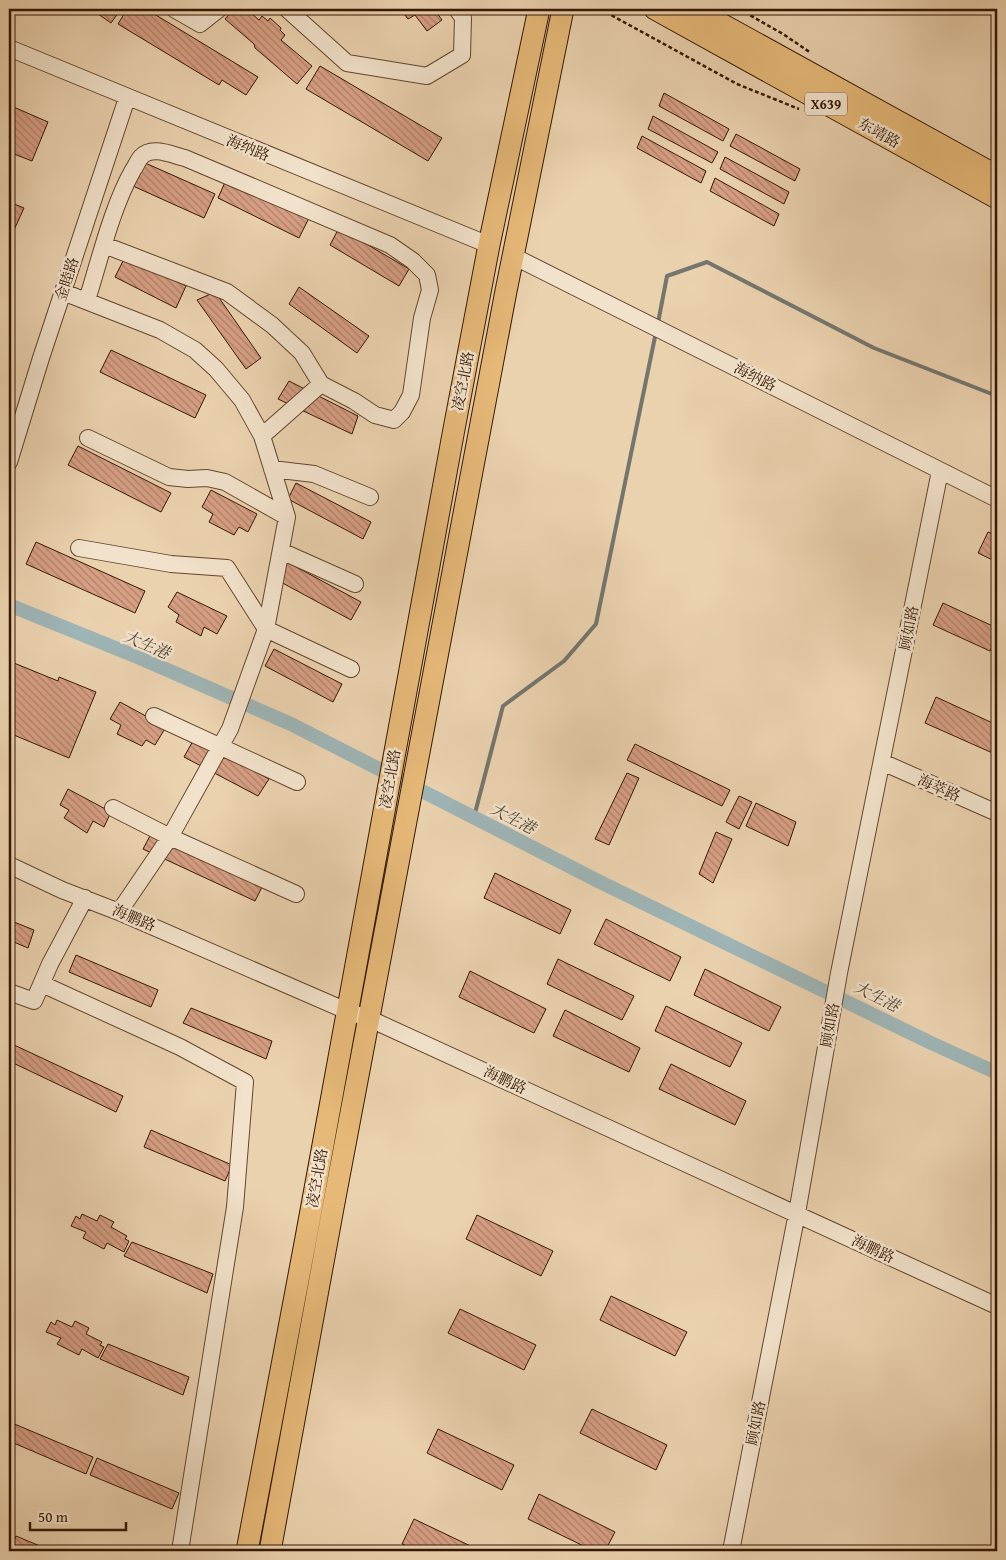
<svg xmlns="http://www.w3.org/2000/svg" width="1006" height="1560" font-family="'Gentium Book Plus','Noto Serif SC',serif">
  <defs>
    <pattern id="building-back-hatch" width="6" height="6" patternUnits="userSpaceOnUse" patternTransform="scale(1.25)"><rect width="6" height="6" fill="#d79f84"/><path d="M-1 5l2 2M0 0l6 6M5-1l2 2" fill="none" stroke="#af816a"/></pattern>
  </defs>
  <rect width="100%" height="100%" fill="#ebd2af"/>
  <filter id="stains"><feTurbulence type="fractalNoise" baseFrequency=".004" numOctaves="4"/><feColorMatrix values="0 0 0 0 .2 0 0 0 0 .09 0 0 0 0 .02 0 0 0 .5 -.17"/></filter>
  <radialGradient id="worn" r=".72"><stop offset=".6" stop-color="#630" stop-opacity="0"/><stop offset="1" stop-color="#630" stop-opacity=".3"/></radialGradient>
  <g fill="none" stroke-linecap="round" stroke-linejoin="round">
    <path stroke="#74766e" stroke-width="4" d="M658,323L667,276L707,262L874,348L997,396
      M474,817L503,706L564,661L596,624L656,332"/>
    <path stroke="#9eb5b6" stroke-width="14" d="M9,605L140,658L291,724L600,882L929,1042L997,1073"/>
  </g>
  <path fill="url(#building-back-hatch)" stroke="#341702" d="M91,9H121L111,23Z
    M127,9H146L258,77L246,95L222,80L219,85L118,24Z
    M234,9H254L252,14L259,20L262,16L268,21L270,18L281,28L280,30L285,35L281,40L312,66L297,84L255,48L254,44L225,19Z
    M403,9H434L442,20L427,31L415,15L408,19L401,10Z
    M320,66L442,138L428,161L306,89Z
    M664,93L729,129L723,141L659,106Z
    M9,105L48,122L32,161L9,152Z
    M653,116L718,152L712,163L648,129Z
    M736,134L800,169L795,181L730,146Z
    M642,136L706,171L701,183L637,148Z
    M725,157L789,192L784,204L720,169Z
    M143,162L215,194L204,218L133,186Z
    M715,178L779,214L774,226L710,191Z
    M226,180L309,218L299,238L218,198Z
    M9,202L24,208L14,230L9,228Z
    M339,228L409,269L399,286L330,245Z
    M126,255L186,286L176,308L115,277Z
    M299,287L369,336L357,353L289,304Z
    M215,292L261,358L246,369L197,300Z
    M111,350L206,395L195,418L100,372Z
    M289,381L358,416L352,434L278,399Z
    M78,446L171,493L161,512L68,465Z
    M296,483L371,522L363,539L288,499Z
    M211,490L257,514L248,532L239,527L234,535L209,522L213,514L202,507Z
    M988,532L997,536V562L978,553Z
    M36,542L145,591L135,613L26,564Z
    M287,562L361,602L351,620L277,580Z
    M177,592L227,616L217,634L204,627L201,636L176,622L179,615L168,607Z
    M943,603L997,628V635L990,651L933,625Z
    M274,649L342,684L333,702L265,666Z
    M9,661L58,681L59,677L96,692L69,758L9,733Z
    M936,697L997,725V755L925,723Z
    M120,702L166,727L155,745L146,740L142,746L117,734L121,725L110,719Z
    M194,739L269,779L258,796L184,757Z
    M635,744L730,790L722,806L627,760Z
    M627,773L639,778L609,845L595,839Z
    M68,789L111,812L104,827L93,821L87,833L64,818L69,810L60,805Z
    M739,796L752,802L739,829L726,822Z
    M756,803L796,822L788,846L746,826Z
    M716,832L732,839L713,883L699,874Z
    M151,834L263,885L255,901L143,849Z
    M495,873L571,910L560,934L484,898Z
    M606,919L681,957L670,981L594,944Z
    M9,920L34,930L28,948L9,940Z
    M76,955L158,990L151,1007L69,972Z
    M558,959L634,996L622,1020L547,984Z
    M705,969L781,1007L769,1031L694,995Z
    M470,971L546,1009L534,1033L459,997Z
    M666,1006L742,1043L730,1067L655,1031Z
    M191,1008L272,1041L266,1059L183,1023Z
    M565,1010L640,1048L629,1072L553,1036Z
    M12,1044L123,1096L116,1112L9,1061V1051Z
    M671,1064L746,1101L735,1125L659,1089Z
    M151,1130L232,1165L225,1181L144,1147Z
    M82,1214L97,1221L100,1215L114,1222L111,1227L127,1236L125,1239L129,1241L124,1252L107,1243L104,1249L83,1238L86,1232L71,1226L76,1216L80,1219Z
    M477,1215L553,1251L541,1276L466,1239Z
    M132,1242L213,1274L207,1293L124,1256Z
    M611,1296L687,1332L675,1356L600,1320Z
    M460,1309L536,1345L524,1370L448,1333Z
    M57,1320L72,1327L75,1321L89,1328L86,1334L102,1342L100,1345L104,1347L98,1358L82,1349L79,1355L57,1344L61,1338L46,1332L51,1322L55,1325Z
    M108,1344L189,1377L183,1395L100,1359Z
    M592,1409L667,1445L656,1470L580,1433Z
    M12,1423L93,1457L86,1474L9,1441V1430Z
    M438,1429L514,1465L502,1490L427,1453Z
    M97,1458L179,1493L172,1509L90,1475Z
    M539,1494L615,1532L605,1551H594L528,1519Z
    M414,1519L481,1551H418L402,1544Z
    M16,1536L52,1551H10Z"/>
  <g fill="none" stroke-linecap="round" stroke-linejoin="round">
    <g stroke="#62462d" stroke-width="18">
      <path id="minor" d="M174,9L200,24L219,9
        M287,9L347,63L427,76L462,55L463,18L457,9
        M9,48L489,245
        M513,256L997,499
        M63,292L160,330L195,350L216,369L242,400L262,436L287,517L266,629L230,729L170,837L119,912
        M87,300C100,259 112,207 133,170C136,166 138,160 141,157C152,145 172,155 185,158L390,245L413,261L427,275L430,290L422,318L411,395L402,412L394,420L375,415L354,401L321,384L302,353L272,325L227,292L104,245
        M262,436L321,384
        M88,438L169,477L188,479L207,478L225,482L287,517
        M9,462L41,358L127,98
        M272,469L314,474L370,497
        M79,548L171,564L227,568L266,629L351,669
        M281,551L355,584
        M154,716L297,782
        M882,762L997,813
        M113,808L170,837L296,894
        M9,865L62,890L119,912L347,1011L370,1019L997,1306
        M42,984L180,1047L245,1082L235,1207L180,1551
        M9,992L34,1001L50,964L85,898
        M731,1551L797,1213L839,973L940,471"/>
    </g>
    <g stroke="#341702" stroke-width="23">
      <path id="major" d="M655,9L997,198
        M694,9L997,176
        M247,1551L306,1238L454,429L489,245L539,9
        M270,1551L333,1208L506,291L563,9"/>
    </g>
    <path stroke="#341702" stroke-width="2.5" stroke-dasharray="4 2.5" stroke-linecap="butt" d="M600,9L737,84L799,109
      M739,9L783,34L811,53"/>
    <use href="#minor" stroke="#f2e2cb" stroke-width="16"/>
    <use href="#major" stroke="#e6b978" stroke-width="21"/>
  </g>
  <g text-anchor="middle" stroke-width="5" stroke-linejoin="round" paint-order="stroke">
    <rect fill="#f2e2cb" stroke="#6d543e" stroke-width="1" x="805" y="92.5" width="42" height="23" rx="4"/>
    <g font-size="14" font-weight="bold" fill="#341702">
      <text x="826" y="109">X639</text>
    </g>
    <g font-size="15" fill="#341702" stroke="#f2e2cb">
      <text transform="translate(879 133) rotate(29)" y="5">东靖路</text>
      <text transform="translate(248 148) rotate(22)" y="5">海纳路</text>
      <text transform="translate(67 279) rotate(-72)" y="5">金睦路</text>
      <text transform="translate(755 377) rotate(27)" y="5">海纳路</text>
      <text transform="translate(463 381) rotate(-79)" y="5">凌空北路</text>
      <text transform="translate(909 628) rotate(-79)" y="5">顾如路</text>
      <text transform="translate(390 779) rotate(-80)" y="5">凌空北路</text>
      <text transform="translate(939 788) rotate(24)" y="5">海萃路</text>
      <text transform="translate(134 918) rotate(23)" y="5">海鹏路</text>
      <text transform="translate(830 1025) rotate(-80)" y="5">顾如路</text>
      <text transform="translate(505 1080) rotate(25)" y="5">海鹏路</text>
      <text transform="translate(317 1178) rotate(-80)" y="5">凌空北路</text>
      <text transform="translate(873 1249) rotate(25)" y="5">海鹏路</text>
      <text transform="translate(756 1423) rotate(-79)" y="5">顾如路</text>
    </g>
    <g font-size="16" font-style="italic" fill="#544638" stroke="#f2e2cb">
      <text transform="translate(147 644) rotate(23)" y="6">大生港</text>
      <text transform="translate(513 818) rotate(27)" y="6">大生港</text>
      <text transform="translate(877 996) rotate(26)" y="6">大生港</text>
    </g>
  </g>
  <rect width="1006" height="1560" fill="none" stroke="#ebd2af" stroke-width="30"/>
  <rect x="10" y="10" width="986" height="1540" fill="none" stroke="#341702" stroke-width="2.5"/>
  <rect x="15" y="15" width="976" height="1530" fill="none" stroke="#341702"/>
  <path d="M30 1522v8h96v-8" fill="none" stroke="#341702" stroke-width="2.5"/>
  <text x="38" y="1522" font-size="15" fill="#341702" stroke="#f2e2cb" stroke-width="4" paint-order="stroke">50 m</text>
  <rect width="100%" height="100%" filter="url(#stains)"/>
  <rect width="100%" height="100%" fill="url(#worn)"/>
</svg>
